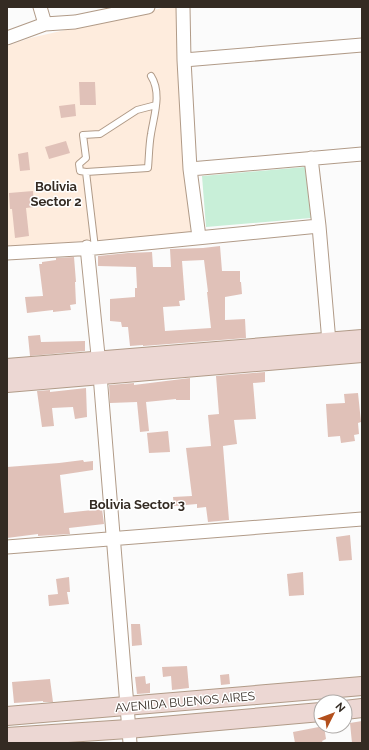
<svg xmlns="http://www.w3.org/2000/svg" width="369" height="750" font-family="Raleway,sans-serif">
  <rect width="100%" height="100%" fill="#fbfbfb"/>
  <path fill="#feecdd" d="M167,7H177L191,233L7,247V46L30,38Z"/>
  <path fill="#c8efd8" d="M305,167L311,218L206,227L202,176Z"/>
  <path fill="#e0c1b8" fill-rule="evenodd" d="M79,82H95L96,105H80Z
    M75,104L76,116L61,118L59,106Z
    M66,141L70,153L49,159L45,147Z
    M28,152L30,170L20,171L18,154Z
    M33,191L34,207L26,208L29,236L15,238L12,209H10L9,193Z
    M220,246L222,271H240V282H241L242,294L225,297V320L245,319L246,338L143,346V345L130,346L128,327H122L121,322L110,321V299L135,297V288H137L136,267L98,266V256L128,253L152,252L153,267H171L170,249L203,248ZM204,260L208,292H207L211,328L165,331L163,307L180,306L179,301L185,300L182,261Z
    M74,257L76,282H75L76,304L70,305L71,310L53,312V310L27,313L25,297L43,296L39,264H42V262L56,260V258Z
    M40,335L41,342L85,341V351L30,356L28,336Z
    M265,372V382L253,383L256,419L234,420L237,444L223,446L229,520L208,522L206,507L197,508V504L174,506L173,497L192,496L186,448L211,446L208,415L219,414L216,376Z
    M190,378V400H176V399L146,402L149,431L140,432L137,402L110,403L109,385L134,383V385Z
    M86,388L87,417L75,419L73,407L52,408L54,426L42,427L37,391L50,390V392Z
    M358,393L361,422L358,423L359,434L354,435L355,441L341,443L340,436L328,437L326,404L345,403L344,394Z
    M168,431L170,452L149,453L147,433Z
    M83,460L84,462L93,461V470L60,475L64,513L102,509L104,524L69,528L70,534L38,536V534L7,538V467L59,463Z
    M350,535L352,560L339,561L336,537Z
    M303,572L304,595L289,596L287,574Z
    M69,577L70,592H67L69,604L49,606L48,595L58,594L56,579Z
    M131,624H140L142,645L132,646Z
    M187,666L189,688L172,690L171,676L163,677L162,667Z
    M229,674L230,684L221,685L220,675Z
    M145,676L146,684L150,683V693L137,694L135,677Z
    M50,679L53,702H43V701L14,703L12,682Z
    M362,721V742L352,743L350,723Z
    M324,726L326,739L322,741L323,743H295L293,732Z"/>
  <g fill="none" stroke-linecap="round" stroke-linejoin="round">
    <g stroke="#b19b88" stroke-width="8">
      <path id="lane" d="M86,172L148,168C149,157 149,145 151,134C154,115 162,93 151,76
        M95,248L86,172L80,171L79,164L86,158L83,135L100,134L137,110L156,105"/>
    </g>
    <g stroke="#b19b88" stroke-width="15">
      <path id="street" d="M40,7L45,24
        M183,7L184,60L362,45
        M7,38L45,24L75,22L148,7
        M184,60L190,169L199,237
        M311,158L319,226L329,342
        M190,169L362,154
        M87,247L100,375L130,743
        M7,253L95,248L319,226
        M7,547L362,519"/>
    </g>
    <g stroke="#b19b88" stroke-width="20">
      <path id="secondary" d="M7,368L362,339
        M7,383L362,353
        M345,710L362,708
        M7,716L362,686
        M7,737L128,729L321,712"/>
    </g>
    <use href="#lane" stroke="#fff" stroke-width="6"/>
    <use href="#street" stroke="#fff" stroke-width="13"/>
    <use href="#secondary" stroke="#ecd7d3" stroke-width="18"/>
  </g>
  <g text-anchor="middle" stroke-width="3" stroke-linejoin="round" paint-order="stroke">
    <g font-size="12" fill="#342b23" stroke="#fff">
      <text transform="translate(185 702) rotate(-5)" y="4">AVENIDA BUENOS AIRES</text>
    </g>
    <g font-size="13" font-weight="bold" fill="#342b23" stroke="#fff">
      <text x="56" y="191">Bolivia<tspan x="56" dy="15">Sector 2</tspan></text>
      <text x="137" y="509">Bolivia Sector 3</text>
    </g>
  </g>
  <rect width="369" height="750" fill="none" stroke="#342b23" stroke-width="16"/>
  <g transform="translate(333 714) rotate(48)"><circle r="19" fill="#ffffff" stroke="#aeaaa7"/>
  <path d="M0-3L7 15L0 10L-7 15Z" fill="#b34f1c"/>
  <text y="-6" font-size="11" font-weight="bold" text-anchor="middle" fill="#342b23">N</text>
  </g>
</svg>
